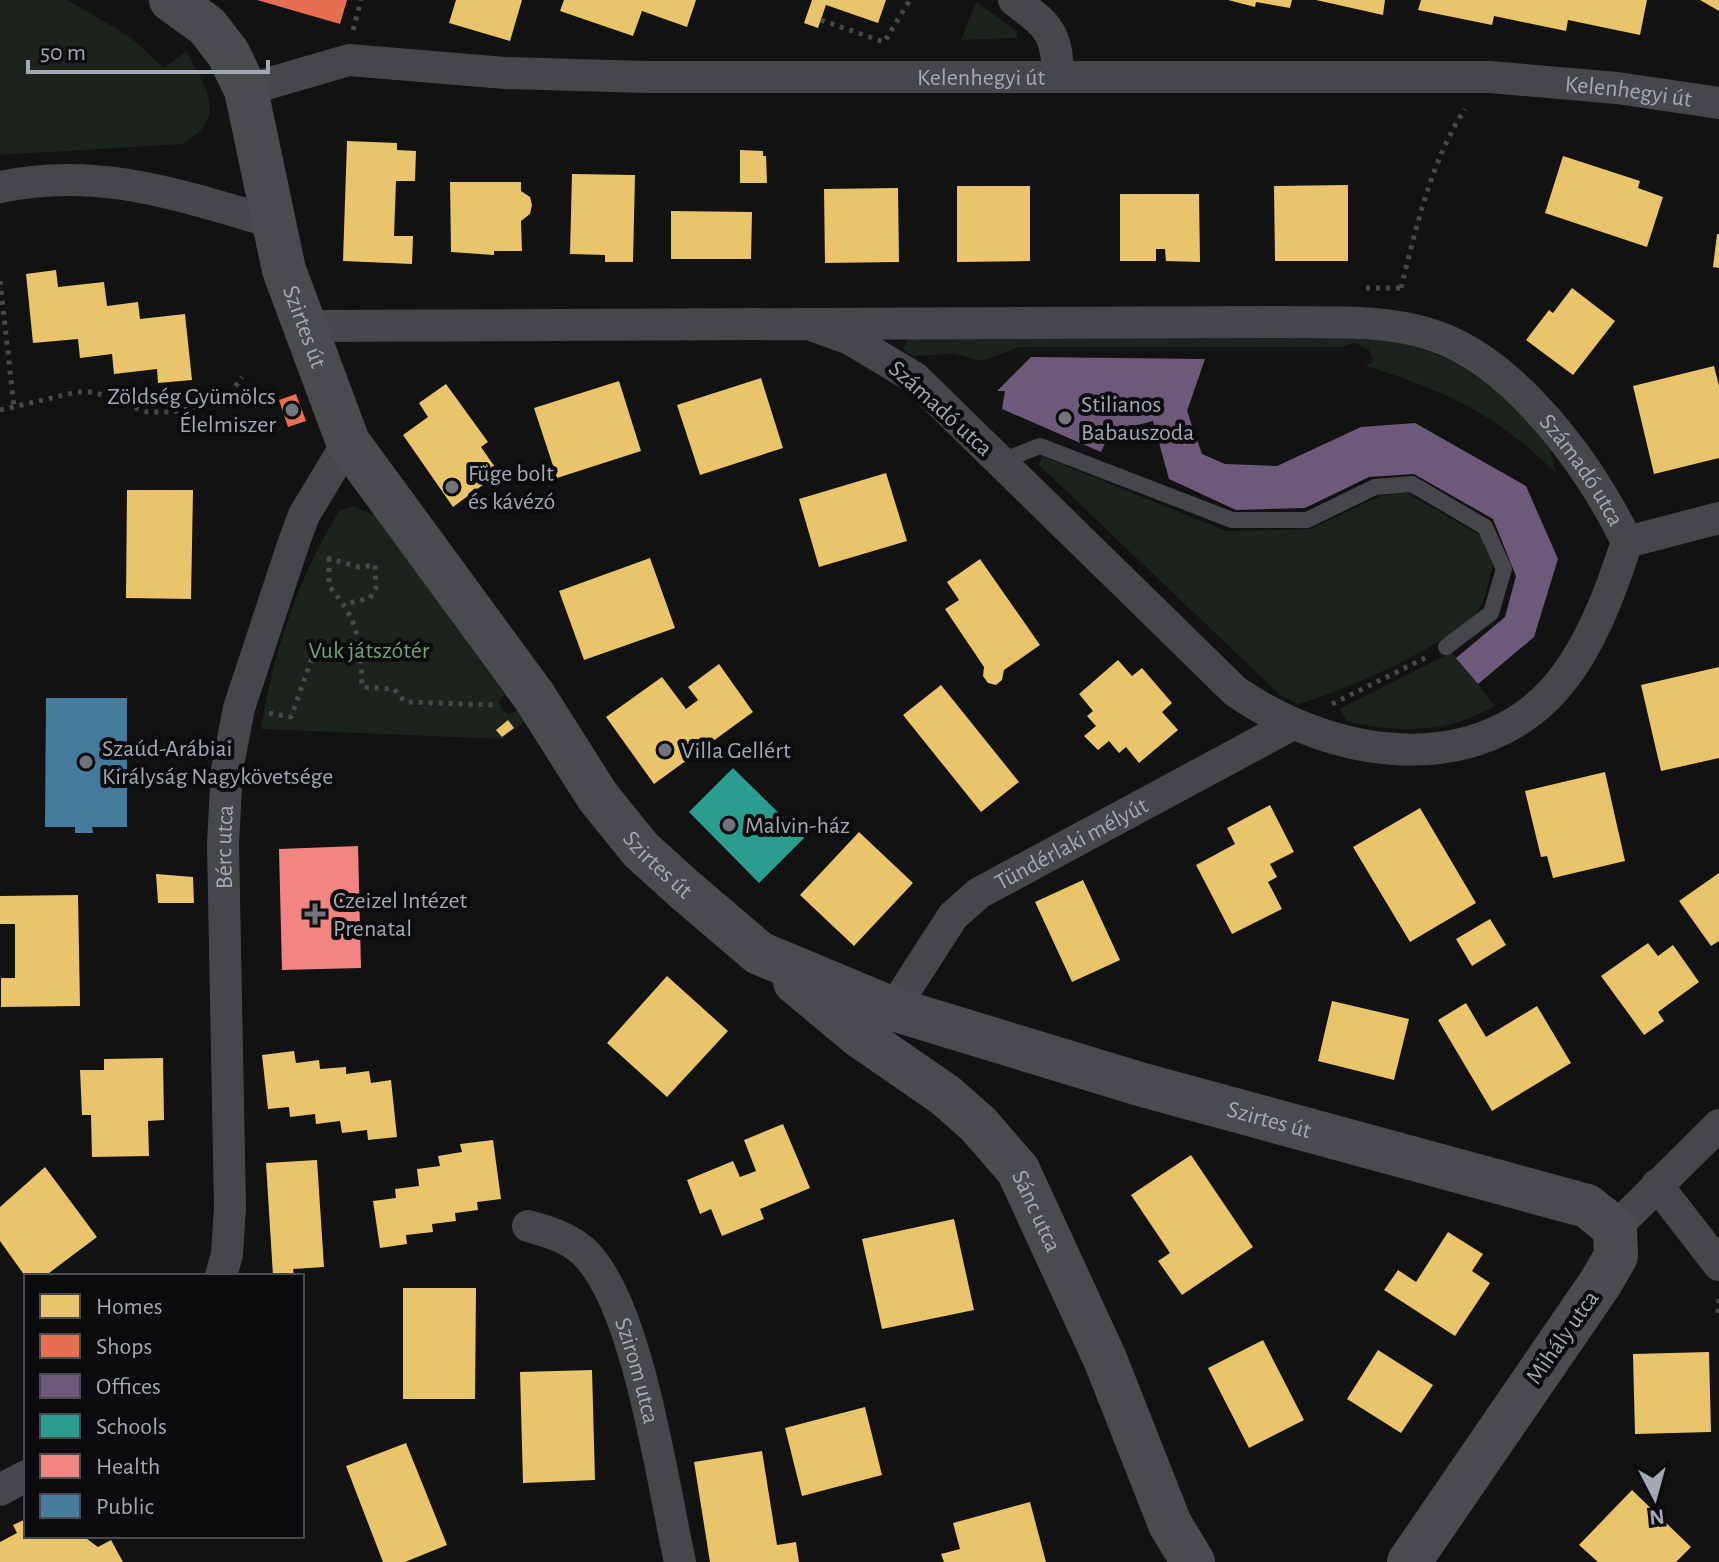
<svg xmlns="http://www.w3.org/2000/svg" width="1719" height="1562" font-family="'Alegreya Sans',sans-serif">
  <rect width="100%" height="100%" fill="#121212"/>
  <path fill="#1c221c" d="M0,0H68L130,37L164,68L186,51C206,88 230,118 182,144L0,155Z
    M976,2L1017,31V38L961,40Z
    M1360,333C1431,348 1465,360 1518,412C1542,436 1549,439 1556,473C1498,415 1443,389 1365,366L1373,362L1369,350L1355,343L1341,347H1019L982,361L954,354L913,356L903,350L909,338Z
    M1042,456L1226,531L1310,529L1380,496L1407,493L1481,536L1493,564C1489,578 1486,600 1478,611C1449,645 1341,693 1298,704L1280,695L1039,465Z
    M353,506L375,515L505,695L499,702L502,710L509,714L517,710L525,721L502,739L261,729C273,654 299,574 340,510Z
    M1452,652L1495,706C1448,733 1399,734 1347,721L1339,709Z"/>
  <path fill="#e9c46a" d="M456,0H522L510,41L449,23Z
    M564,0H696L687,27L642,11L633,36L560,11Z
    M812,0H886L878,23L826,5L818,28L804,23Z
    M1228,0H1292L1290,8L1256,2L1255,7Z
    M1316,0H1385L1383,15Z
    M1421,0H1647L1640,35L1568,20L1566,31L1494,16L1492,25L1418,10Z
    M1700,0H1719V11Z
    M347,141L397,143V150L416,151L415,181H396L394,236H413L412,264L343,261Z
    M740,150L763,151V156H766L767,183H740Z
    M1563,156L1640,181L1638,188L1663,197L1647,247L1545,213Z
    M572,174L635,175L633,262H605V255L570,254Z
    M450,182H521V191L530,197L532,205L530,214L521,221L522,251H494V255L451,252Z
    M1348,185V261H1275L1274,186Z
    M957,186H1030V261L957,262Z
    M898,188L899,262L825,263L824,189Z
    M1120,194H1199L1200,262L1166,261L1165,249H1156V261H1120Z
    M671,211L752,212L751,259H671Z
    M1717,234H1719V268L1713,267Z
    M56,270L58,287L104,282L107,306L138,302L140,319L185,314L192,380L158,383L157,369L114,374L112,354L80,358L78,339L33,343L26,274Z
    M1572,288L1615,321L1573,375L1526,340L1549,310L1553,313Z
    M1714,366L1719,386V458L1654,474L1633,386Z
    M761,378L783,448L700,475L677,405Z
    M619,381L641,451L557,478L534,408Z
    M446,384L488,442L481,447L499,473L453,507L403,435L428,417L419,403Z
    M886,473L907,541L819,567L799,499Z
    M127,490H193L191,599L126,598Z
    M650,558L675,628L584,660L559,591Z
    M980,559L1040,645L1004,670L1002,680L996,685L988,683L983,676L984,667L945,609L959,600L947,582Z
    M1118,660L1132,676L1142,668L1172,703L1162,712L1178,730L1139,763L1126,747L1119,753L1109,741L1098,750L1084,736L1096,726L1087,716L1093,711L1079,694Z
    M719,664L753,712L654,784L606,717L662,677L686,709L698,700L688,687Z
    M1719,667V758L1661,771L1641,685Z
    M941,685L1019,782L981,812L903,715Z
    M508,720L514,728L502,737L496,730Z
    M1605,772L1625,861L1553,878L1547,856L1541,857L1525,791Z
    M1270,805L1294,852L1270,864L1277,877L1268,882L1282,909L1232,934L1196,865L1235,844L1227,828Z
    M1420,808L1476,903L1410,942L1353,847Z
    M859,832L913,883L854,946L800,895Z
    M1719,873V941L1711,946L1679,901Z
    M156,874L193,877L194,903H158Z
    M1083,880L1120,960L1072,982L1035,902Z
    M78,895L80,1006L1,1007V978H15V924H0V896Z
    M1490,919L1506,945L1472,966L1456,939Z
    M1648,943L1658,956L1673,945L1699,982L1658,1012L1664,1021L1644,1035L1601,976Z
    M667,976L728,1031L667,1097L607,1043Z
    M1332,1001L1409,1019L1394,1080L1318,1061Z
    M1466,1003L1486,1037L1537,1006L1571,1063L1492,1111L1438,1020Z
    M294,1051L296,1063L319,1060L320,1069L346,1067V1074L369,1071L371,1083L391,1080L397,1137L368,1140L367,1130L342,1133L340,1121L316,1124L315,1114L290,1117L289,1107L268,1109L262,1055Z
    M163,1058L164,1120L148,1121L149,1156L92,1157L91,1115H82L80,1070H104V1059Z
    M783,1124L810,1188L760,1209L764,1219L722,1236L711,1209L700,1214L687,1180L733,1161L740,1177L756,1171L744,1140Z
    M493,1140L501,1199L477,1202L478,1210L455,1213L456,1221L432,1224L433,1232L406,1235L407,1244L380,1248L373,1201L396,1198L395,1189L419,1186L417,1169L440,1166L438,1156L462,1152L460,1144Z
    M1191,1155L1253,1247L1182,1295L1158,1261L1170,1253L1131,1195Z
    M317,1160L324,1267L293,1269L294,1275L273,1276L266,1163Z
    M45,1167L97,1237L45,1276H25L0,1241V1207Z
    M954,1219L974,1310L882,1329L862,1239Z
    M1448,1232L1483,1254L1472,1271L1490,1283L1455,1336L1384,1290L1398,1270L1416,1282Z
    M403,1288H476L475,1399H403Z
    M1263,1340L1304,1420L1249,1448L1208,1368Z
    M1378,1350L1433,1385L1401,1433L1347,1399Z
    M1709,1352L1711,1432L1635,1434L1633,1354Z
    M592,1370L595,1480L523,1483L520,1372Z
    M865,1407L882,1475L802,1496L785,1428Z
    M406,1443L447,1545L405,1562H383L346,1466Z
    M762,1451L777,1545L796,1542L799,1562H710L694,1462Z
    M1632,1490L1691,1547L1676,1562H1598L1579,1545Z
    M1030,1502L1046,1562H944L941,1554L960,1549L953,1523Z
    M26,1519V1536H83L98,1547L111,1540L123,1562H0V1542L17,1533L13,1525Z"/>
  <path fill="#e76f51" d="M257,0H347L340,24Z
    M296,394L306,421L288,427L279,400Z"/>
  <path fill="#6d597a" d="M1031,357L1205,359L1187,411L1202,454L1225,464L1277,466L1361,427L1415,423L1526,486L1558,559L1534,637L1478,684L1456,658L1505,617L1516,576L1493,519L1414,474L1369,477L1305,508L1236,510L1169,479L1153,421L1110,432L1101,452L1002,409L1005,391H997Z"/>
  <path fill="#2a9d8f" d="M733,768L804,838L759,883L689,812Z"/>
  <path fill="#f28482" d="M358,846L361,968L282,970L279,849Z"/>
  <path fill="#457b9d" d="M46,698H127V827H92L93,833H75V827H45Z"/>
  <g fill="none" stroke-linecap="round" stroke-linejoin="round">
    <path stroke="#48494d" stroke-width="5" stroke-dasharray="4 6" stroke-linecap="butt" d="M821,20L884,42L910,0
      M353,30L361,0
      M0,281L14,407
      M1366,288H1400
      M1401,288C1416,228 1431,161 1465,109
      M0,410L77,392H94L147,412H172L225,401L242,377
      M327,558L359,567L375,565L376,588L370,598L345,604
      M329,558V586C360,622 360,641 362,687L394,689L405,702L496,705
      M1332,704L1427,657
      M269,713L291,717L314,652L361,660
      M1718,1313L1719,1299"/>
    <path stroke="#46474b" stroke-width="16" d="M1001,461L1040,446L1232,520H1307L1375,487L1412,484L1485,527L1504,569L1491,613L1446,647"/>
    <g stroke="#46474b" stroke-width="32">
      <path d="M1014,0C1048,26 1057,31 1058,76"/>
      <path id="s1" d="M246,90L349,60L505,73L645,77H1490L1617,88L1719,103"/>
      <path d="M0,187C98,166 178,195 272,222"/>
      <path id="s2" d="M305,326L1283,322C1331,323 1382,319 1429,334C1513,359 1591,466 1627,542C1613,584 1598,627 1573,665C1495,785 1337,762 1235,691L915,378L850,339L808,324"/>
      <path d="M1627,542L1719,518"/>
      <path id="s3" d="M893,1009L953,916L979,893L1291,725"/>
      <path d="M1657,1185L1719,1265"/>
      <path id="s4" d="M528,1226C548,1232 568,1237 584,1252C638,1303 663,1486 680,1562"/>
      <path d="M1615,1228L1719,1125"/>
      <path id="s5" d="M221,1276L227,1254L230,1208L223,843L227,770L239,708L294,542L304,515L348,442"/>
      <path d="M0,1490L26,1476"/>
    </g>
    <g stroke="#4a4b4f" stroke-width="44">
      <path id="s6" d="M171,0L207,26L228,53L246,90L284,270L348,442L534,696L598,797L641,850L684,889L759,953L893,1009L1143,1085L1587,1206L1615,1228L1616,1256L1601,1282L1409,1562"/>
      <path id="s7" d="M795,982L861,1037L945,1095L978,1124L1018,1170L1105,1359L1170,1524L1193,1562"/>
    </g>
  </g>
  <g fill="#70747b" stroke="#0c0c0e" stroke-width="3">
    <circle cx="292" cy="410" r="8"/>
    <circle cx="1065" cy="418" r="8"/>
    <circle cx="452" cy="487" r="8"/>
    <circle cx="665" cy="750" r="8"/>
    <circle cx="86" cy="762" r="8"/>
    <circle cx="729" cy="825" r="8"/>
    <path d="M311 902h8v8h8v8h-8v8h-8v-8h-8v-8h8z"/>
  </g>
  <g text-anchor="middle" stroke-width="8" stroke-linejoin="round" paint-order="stroke">
    <g font-size="24" fill="#a2a8b4" stroke="#0c0c0e">
      <text dy="8" stroke="none"><textPath href="#s1" startOffset="740">Kelenhegyi út</textPath></text>
      <text dy="8" stroke="none"><textPath href="#s1" startOffset="1388">Kelenhegyi út</textPath></text>
      <text dy="8" stroke="none"><textPath href="#s6" startOffset="364">Szirtes út</textPath></text>
      <text transform="translate(941 408) rotate(42)" y="8">Számadó utca</text>
      <text dy="8" stroke="none"><textPath href="#s2" startOffset="1334">Számadó utca</textPath></text>
      <text dy="8" stroke="none"><textPath href="#s3" startOffset="250">Tündérlaki mélyút</textPath></text>
      <text dy="8" stroke="none"><textPath href="#s5" startOffset="430">Bérc utca</textPath></text>
      <text dy="8" stroke="none"><textPath href="#s6" startOffset="1012">Szirtes út</textPath></text>
      <text dy="8" stroke="none"><textPath href="#s6" startOffset="1684">Szirtes út</textPath></text>
      <text dy="8" stroke="none"><textPath href="#s7" startOffset="338">Sánc utca</textPath></text>
      <text transform="translate(1562 1337) rotate(-55)" y="8">Mihály utca</text>
      <text dy="8" stroke="none"><textPath href="#s4" startOffset="194">Szirom utca</textPath></text>
    </g>
    <g font-size="24" fill="#a2a8b4" stroke="#0c0c0e" text-anchor="start">
      <text x="276" y="404" text-anchor="end">Zöldség Gyümölcs<tspan x="276" dy="28">Élelmiszer</tspan></text>
      <text x="1081" y="412">Stilianos<tspan x="1081" dy="28">Babauszoda</tspan></text>
      <text x="468" y="481">Füge bolt<tspan x="468" dy="28">és kávézó</tspan></text>
      <text x="102" y="756">Szaúd-Arábiai<tspan x="102" dy="28">Királyság Nagykövetsége</tspan></text>
      <text x="681" y="758">Villa Gellért</text>
      <text x="745" y="833">Malvin-ház</text>
      <text x="333" y="908">Czeizel Intézet<tspan x="333" dy="28">Prenatal</tspan></text>
    </g>
    <g font-size="24" fill="#789f7a" stroke="#0c0c0e">
      <text x="369" y="658">Vuk játszótér</text>
    </g>
  </g>
  <rect x="24" y="1274" width="280" height="264" fill="#0c0c0e" stroke="#484a50" stroke-width="2"/>
  <rect x="40" y="1294" width="40" height="24" fill="#e9c46a" stroke="#484a50" stroke-width="2"/>
  <text x="96" y="1314" font-size="24" fill="#a2a8b4">Homes</text>
  <rect x="40" y="1334" width="40" height="24" fill="#e76f51" stroke="#484a50" stroke-width="2"/>
  <text x="96" y="1354" font-size="24" fill="#a2a8b4">Shops</text>
  <rect x="40" y="1374" width="40" height="24" fill="#6d597a" stroke="#484a50" stroke-width="2"/>
  <text x="96" y="1394" font-size="24" fill="#a2a8b4">Offices</text>
  <rect x="40" y="1414" width="40" height="24" fill="#2a9d8f" stroke="#484a50" stroke-width="2"/>
  <text x="96" y="1434" font-size="24" fill="#a2a8b4">Schools</text>
  <rect x="40" y="1454" width="40" height="24" fill="#f28482" stroke="#484a50" stroke-width="2"/>
  <text x="96" y="1474" font-size="24" fill="#a2a8b4">Health</text>
  <rect x="40" y="1494" width="40" height="24" fill="#457b9d" stroke="#484a50" stroke-width="2"/>
  <text x="96" y="1514" font-size="24" fill="#a2a8b4">Public</text>
  <g transform="translate(1655 1498) rotate(174)" stroke="#0c0c0e" stroke-width="6" paint-order="stroke">
  <path d="M0-6L14 30L0 20L-14 30Z" fill="#a2a8b4"/>
  <text y="-12" font-size="22" font-weight="bold" text-anchor="middle" fill="#a2a8b4">N</text>
  </g>
  <path d="M28 60v12h240v-12" fill="none" stroke="#a2a8b4" stroke-width="4"/>
  <text x="40" y="60" font-size="24" fill="#a2a8b4" stroke="#0c0c0e" stroke-width="6" paint-order="stroke">50 m</text>
</svg>
